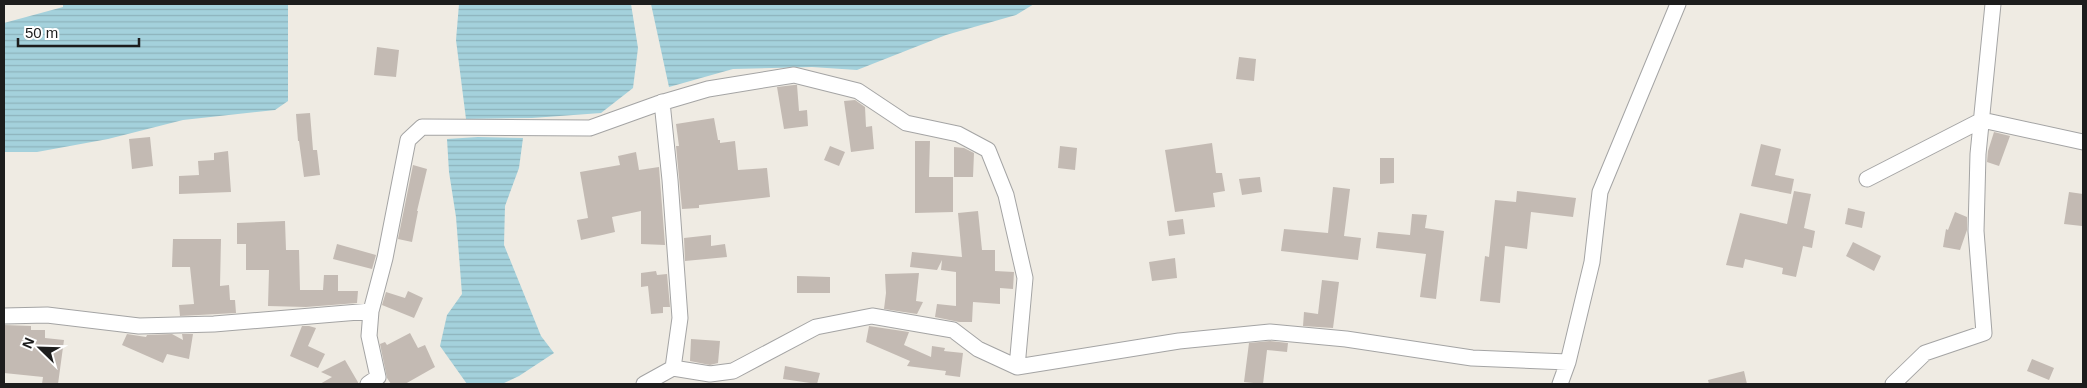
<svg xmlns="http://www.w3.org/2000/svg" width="2087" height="388" font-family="Arial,sans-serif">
  <defs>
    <pattern id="water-rules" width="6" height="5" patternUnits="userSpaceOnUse" patternTransform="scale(1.25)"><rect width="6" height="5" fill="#a4d1dc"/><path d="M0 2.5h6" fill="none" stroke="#8db3bc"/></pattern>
  </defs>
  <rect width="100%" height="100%" fill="#efebe3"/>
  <path fill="url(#water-rules)" d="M63,4H288V101L275,110L183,120L108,139L37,152H4V23L63,7Z
    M459,4H631L638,48L633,88L601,113L532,118L466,119L456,40Z
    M651,4H1034L1016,15L946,35L857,70L812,67L733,69L669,87Z
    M478,137L523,138L519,168L505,206L504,245L541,336L554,353L519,376L502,384H467L440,346L447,315L462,294L456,217L449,172L447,139Z"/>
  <path fill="#c3bab3" d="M377,47L399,50L396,77L374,75Z
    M1239,57L1256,59L1254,81L1236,79Z
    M794,85H797L799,111L807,110L808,126L784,129L777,87Z
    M855,100L865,107L866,127L872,126L874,149L851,152L844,101Z
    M310,113L313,150H317L320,175L304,177L299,141H298L296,114Z
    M714,118L718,140H720V143L735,141L738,170L767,168L770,197L699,205V208L682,209L676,146H679L676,124Z
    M1994,132L2010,136L1999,166L1987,162L1988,151Z
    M150,137L153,166L132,169L129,139Z
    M915,141H930L929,177H953V212L915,213Z
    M1212,143L1216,173H1222L1225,191L1213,193L1215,207L1175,212L1165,150Z
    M1761,144L1781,149L1775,175L1794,179L1791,194L1751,186Z
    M830,146L845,152L839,166L824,160Z
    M1060,146L1077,148L1075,170L1058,168Z
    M954,147L964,148L974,153L973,177H954Z
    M228,151L231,192L179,194V176L199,175L198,161L214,160V153Z
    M636,152L639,170L659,167L665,245L641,244V211L612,217L615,232L581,240L577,220L588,218L580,172L620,165L618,156Z
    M1380,158H1394V183L1380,184Z
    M413,165L427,169L417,211H418L412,242L398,239Z
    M1260,177L1262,192L1242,195L1239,179Z
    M1333,187L1350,189L1344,236L1361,238L1358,260L1281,251L1284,229L1328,233Z
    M1517,191L1576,198L1573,217L1531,212L1527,249L1505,246L1500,303L1480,301L1485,256L1489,257L1495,200L1516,202Z
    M1794,191L1811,194L1804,228L1815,231L1812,248L1803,246L1796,277L1782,274L1783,268L1745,259L1743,268L1726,265L1740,213L1787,224Z
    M2069,192L2083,194L2082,226L2064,224Z
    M1848,208L1865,212L1862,228L1845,224Z
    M978,211L982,250H995V271L1014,272L1013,289L1000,288V304L973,302L972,322H959L935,317L937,304L956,306V272L941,270L942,260L937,270L910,267L912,252L962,257L958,213Z
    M1955,212L1967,217V230L1960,250L1943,247L1946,229L1948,230Z
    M1412,214L1427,215L1425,228L1444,231L1436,299L1420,297L1426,254L1376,248L1378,232L1410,235Z
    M1183,219L1185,234L1169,236L1167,221Z
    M285,221L286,250H299L300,290H323L324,275H338V291H358L357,303L306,307L268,306L269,270H246V244H237V223Z
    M711,235V246L725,244L727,257L685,261L684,238Z
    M173,239H221L220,286L229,285L230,300H235L236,313L180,316L179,305L194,304L190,267H172Z
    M1853,242L1881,256L1874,271L1846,256Z
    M337,244L376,255L372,269L333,259Z
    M1175,258L1177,278L1152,281L1149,262Z
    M656,271L657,275L667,274L670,307H663V313L651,314L648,286L641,287V273Z
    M919,273L916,301L923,302L917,314L884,309L886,293L885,274Z
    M797,276L830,277V293H797Z
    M1322,280L1339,282L1333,328L1303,326L1304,312L1318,314Z
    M408,291L423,298L414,318L382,305L386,292L405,298Z
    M4,325L31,326V330H45V338L64,340L58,384H42L43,377L4,373Z
    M302,326H309L316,328L308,346L325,354L318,368L290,356Z
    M869,326L909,332L904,345L931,357L932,346L945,348L944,351L963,353L960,377L945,375L946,371L907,366L910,361L866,342Z
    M410,333L418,348L425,345L435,367L405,384H391L387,378L380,344L385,342L387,345Z
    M127,334L146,337L147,335L172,334L183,340L182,334H193L189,359L167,354L163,363L122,345Z
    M691,339L720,341L718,363L710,365L690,361Z
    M1270,341L1288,343L1287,352L1267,350L1263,384L1244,382L1249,343Z
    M2032,359L2054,368L2049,380L2027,371Z
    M345,360L359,384H320L332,377L321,372Z
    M785,366L820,373L817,384L783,379Z
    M1744,371L1747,384H1709L1708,380Z"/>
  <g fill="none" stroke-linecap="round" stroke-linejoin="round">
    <g stroke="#a4a4a4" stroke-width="17">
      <path id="street" d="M1867,179L1982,120L2083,142
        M4,316L47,315L139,326L214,324L371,311
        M673,368L710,374L733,371L816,327L872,316L953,330L978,349L1017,367L1179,341L1270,332L1346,339L1472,358L1568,362
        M368,384L378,377L369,336L371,311L385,258L408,140L422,127L590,128L657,104L708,89L794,75L858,91L906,123L958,134L988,150L1006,195L1025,278L1017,367
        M644,384L673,368L680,318L670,180L662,102
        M1560,384L1568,362L1592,262L1600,192L1678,4
        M1893,384L1925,353L1984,333L1976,231L1978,154L1993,4"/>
    </g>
    <use href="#street" stroke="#fff" stroke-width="15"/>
  </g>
  <rect width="2087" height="388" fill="none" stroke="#1d1d1d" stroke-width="10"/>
  <g transform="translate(40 348) rotate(293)" stroke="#ffffff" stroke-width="4" paint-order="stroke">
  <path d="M0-4L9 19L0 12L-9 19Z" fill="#1d1d1d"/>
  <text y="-8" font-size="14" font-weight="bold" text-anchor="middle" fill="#1d1d1d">N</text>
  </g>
  <path d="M18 38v8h121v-8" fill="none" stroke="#1d1d1d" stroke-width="2.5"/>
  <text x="25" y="38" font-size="15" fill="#1d1d1d" stroke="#ffffff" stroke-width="4" paint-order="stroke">50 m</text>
</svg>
